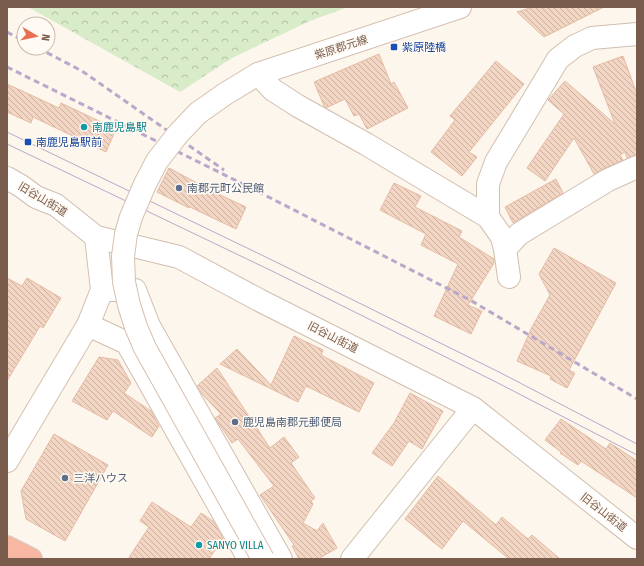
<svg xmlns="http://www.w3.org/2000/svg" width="644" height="566" font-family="'Fira Sans Condensed','Noto Sans JP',sans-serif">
  <defs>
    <pattern id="forest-crowns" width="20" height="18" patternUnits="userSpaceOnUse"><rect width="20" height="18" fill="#d8ecc9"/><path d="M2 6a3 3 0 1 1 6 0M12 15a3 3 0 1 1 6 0" fill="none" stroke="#b4c2a5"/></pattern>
    <pattern id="building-back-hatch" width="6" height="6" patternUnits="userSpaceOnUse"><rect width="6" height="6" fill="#f3d5c3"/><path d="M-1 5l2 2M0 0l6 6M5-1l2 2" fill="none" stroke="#cab0a1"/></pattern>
  </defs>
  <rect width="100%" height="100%" fill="#fdf6ec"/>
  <path fill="url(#forest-crowns)" d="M28,7H348L310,21L232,58L180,92Z"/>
  <path fill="url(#building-back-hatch)" stroke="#e6bba3" d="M533,7H604L544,37L517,12Z
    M379,54L391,84L394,82L408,108L367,129L359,114L354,116L345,99L326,108L324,106L314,82Z
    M623,56L637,94V155L627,158L625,152L620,155L623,160L603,169L594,174L574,138L545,181L527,168L564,114L548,100L565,81L615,124L593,67Z
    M496,61L524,84L469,152L477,157L462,176L431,152L455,120L450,116Z
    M7,84L59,108L61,103L116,129L106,152L33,117L31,123L7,112Z
    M169,168L201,185V186L246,207L236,229L190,207L189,208L157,192Z
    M556,179L563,193L513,223L505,207Z
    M394,183L421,196L415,207L462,231L459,237L494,259V263L468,305L482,311L471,334L434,316L458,264L421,245L426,234L380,210Z
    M554,248L616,283L569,370L575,373L567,388L550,379L551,376L517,361L532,327L550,295L539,274Z
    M7,278L22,286L27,278L61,298L43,328L40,326L7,381Z
    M294,336L323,350L321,355L374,383L359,412L306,386L298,402L220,364L237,349L271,385Z
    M99,357L118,360L131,383L124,393L151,411L159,426L152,437L113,411L107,420L72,401Z
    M217,368L270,448L284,437L299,457L291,463L315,498L311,501L313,504L303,523L317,531L323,523L337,548L318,559H299L292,546L294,545L260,495L274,486L238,439L232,443L215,418L221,414L202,394L197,386Z
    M410,393L443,411L422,449L409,441L392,466L372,453L394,423Z
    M561,419L606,449L610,443L637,461V498L581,461L578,465L560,453L561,452L545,440Z
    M54,434L108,465L65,541L26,519L21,491Z
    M438,476L496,525L502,517L528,539L532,535L560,559H509L463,521L442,549L405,519Z
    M152,502L191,527L201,513L213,521L223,538L209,559H128L149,527L140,521Z"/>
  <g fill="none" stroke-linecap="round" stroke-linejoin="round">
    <g stroke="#d1beb0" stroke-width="24">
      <path id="street" d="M258,74L273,90L298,106L366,144L488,217
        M7,178L21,186L36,197L56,205L96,237L179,257L259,300L473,408L637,538
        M505,249L519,234L608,180L637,167
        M509,277L505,249L502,237L488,217V184L496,162L558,59L575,46L592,38L637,34
        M102,290H135L149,326L281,559
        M88,325L127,343L249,559
        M352,559L473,408"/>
    </g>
    <g stroke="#d6c0b0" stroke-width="24">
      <path id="secondary" d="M225,94L258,74L460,7
        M7,461L88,325L102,290L96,237"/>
    </g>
    <g stroke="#dad1cd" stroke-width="24">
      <path id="highway" d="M7,547L31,559"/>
    </g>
    <use href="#street" stroke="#fff" stroke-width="22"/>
    <use href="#secondary" stroke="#fff" stroke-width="22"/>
    <use href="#highway" stroke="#f7b7a3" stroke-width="22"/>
    <path stroke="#b9a8c9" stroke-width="1" d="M7,132L276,262L499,372L637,444
      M7,144L272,271L494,381L637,455"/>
    <path stroke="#b9a8c9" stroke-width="3" stroke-dasharray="6 4" stroke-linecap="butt" d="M7,32L24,41
      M38,48L82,71L224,170
      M7,67L249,187L470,300L637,399"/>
    <g stroke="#d6c0b0" stroke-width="24" stroke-linecap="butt">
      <path id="secondary-bridge" d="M225,94L198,113L178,134L157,161L145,184L131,217L126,234L123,256L124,282L129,305L136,327L145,348L263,559"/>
    </g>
    <use href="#secondary-bridge" stroke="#fff" stroke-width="22"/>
  </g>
  <g fill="#1a4fb4" stroke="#fffaf3" stroke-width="1.5">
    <rect x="390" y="43" width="8" height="8" rx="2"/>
    <rect x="24" y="138" width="8" height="8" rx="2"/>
  </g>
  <g fill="#0f9aa8" stroke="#fffaf3" stroke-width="1.5">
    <circle cx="84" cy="127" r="4"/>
    <circle cx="199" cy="545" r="4"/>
  </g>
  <g fill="#5c6f8a" stroke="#fffaf3" stroke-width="1.5">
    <circle cx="179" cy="188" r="4"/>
    <circle cx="235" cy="422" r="4"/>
    <circle cx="65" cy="478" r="4"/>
  </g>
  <g text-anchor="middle" stroke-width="3" stroke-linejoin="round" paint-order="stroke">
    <g font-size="11" fill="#7a5c4d" stroke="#fffaf3">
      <text transform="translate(341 47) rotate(-18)" y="4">紫原郡元線</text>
      <text transform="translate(43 199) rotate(31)" y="4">旧谷山街道</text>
      <text transform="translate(333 337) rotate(27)" y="4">旧谷山街道</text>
      <text transform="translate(604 512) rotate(38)" y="4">旧谷山街道</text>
    </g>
    <g font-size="11" fill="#164399" stroke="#fffaf3" text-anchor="start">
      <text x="402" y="51">紫原陸橋</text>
      <text x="36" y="146">南鹿児島駅前</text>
    </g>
    <g font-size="11" fill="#0d838f" stroke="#fffaf3" text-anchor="start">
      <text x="92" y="131">南鹿児島駅</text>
      <text x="207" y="549">SANYO VILLA</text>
    </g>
    <g font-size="11" fill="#4e5e75" stroke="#fffaf3" text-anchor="start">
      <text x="187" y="192">南郡元町公民館</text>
      <text x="243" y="426">鹿児島南郡元郵便局</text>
      <text x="73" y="482">三洋ハウス</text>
    </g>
  </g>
  <rect width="644" height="566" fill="none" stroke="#7a5c4d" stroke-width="16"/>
  <g transform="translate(36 36) rotate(99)"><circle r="19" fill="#fffaf3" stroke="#cabbb1"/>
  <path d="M0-3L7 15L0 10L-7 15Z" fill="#e76f51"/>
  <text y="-6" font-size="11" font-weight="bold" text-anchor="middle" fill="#7a5c4d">N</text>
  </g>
</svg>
